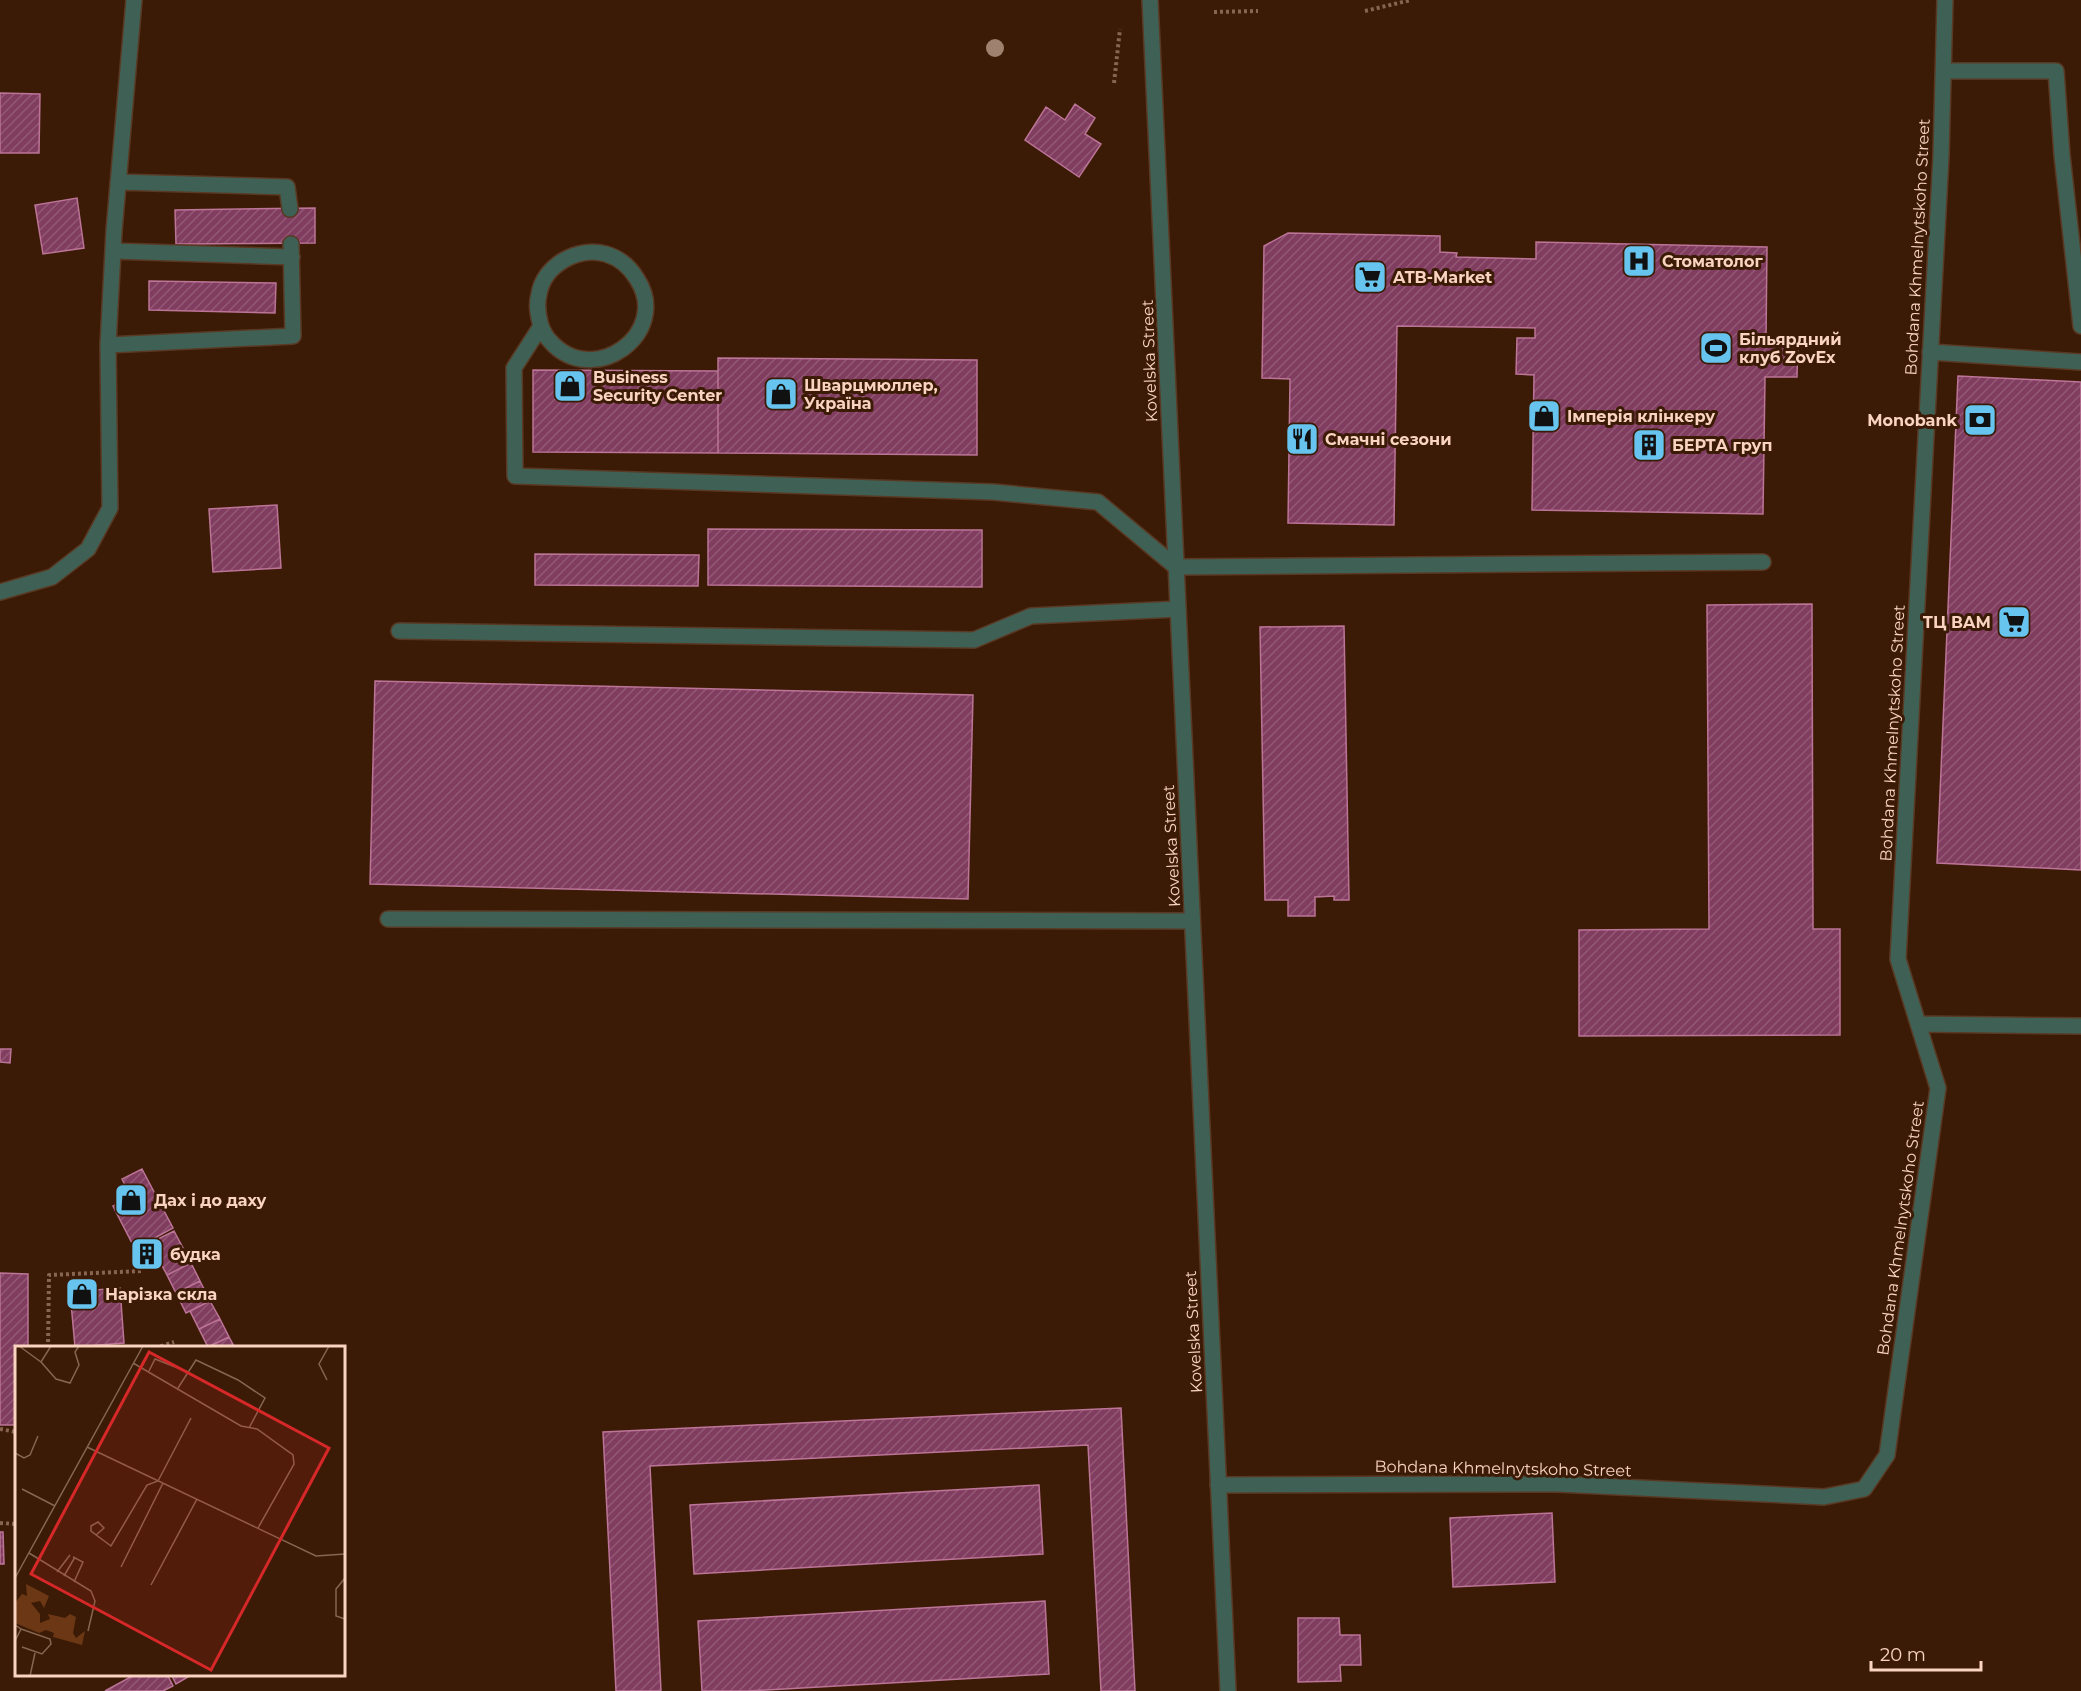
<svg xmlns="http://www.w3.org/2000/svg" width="2081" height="1691" font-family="Montserrat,sans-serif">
  <defs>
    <pattern id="building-hatch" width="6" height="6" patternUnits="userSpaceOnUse" patternTransform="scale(1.5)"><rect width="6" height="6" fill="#803d5f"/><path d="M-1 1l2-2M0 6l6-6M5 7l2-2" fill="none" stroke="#935874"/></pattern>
  </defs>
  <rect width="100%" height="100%" fill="#3b1b06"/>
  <path fill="url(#building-hatch)" stroke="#bc7497" stroke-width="1.5" d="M0,93L40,94L39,153H0Z
    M1075,104L1095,118L1085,134L1101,144L1079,177L1025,140L1046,107L1065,120Z
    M77,198L84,248L43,254L35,205Z
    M315,208V243L176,244L175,210Z
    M1288,233L1440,236V252L1457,253L1456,257L1536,259V242L1767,247L1766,339H1798L1797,377H1765L1763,514L1532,510L1534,375L1516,374L1517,338H1535V328L1397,326L1394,525L1288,523L1290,379L1262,378L1264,246Z
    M149,281L276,283L275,313L149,310Z
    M718,358L977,360V455L718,453Z
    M533,370L718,371V453L533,452Z
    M1958,376L2081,382V870L1937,863Z
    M277,505L281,568L213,572L209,509Z
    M708,529L982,530V587L708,585Z
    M535,554L699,555L698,586L535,585Z
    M1812,604L1813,929H1840V1035L1579,1036V930L1709,929L1707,605Z
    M1344,626L1349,900H1334V896L1315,897V916H1288V900H1265L1260,627Z
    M375,681L973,695L968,899L370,884Z
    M0,1049H11L10,1063L0,1062Z
    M142,1169L173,1228L135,1249L113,1206L131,1197L122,1179Z
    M174,1231L191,1263L167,1275L150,1243Z
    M191,1263L200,1281L176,1293L167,1275Z
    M0,1273L28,1274V1348H16V1425H0Z
    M200,1281L210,1301L186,1313L176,1293Z
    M120,1288L124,1343L75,1347L70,1292Z
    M210,1301L220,1319L199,1329L190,1311Z
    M220,1319L229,1337L208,1347L199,1329Z
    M229,1337L235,1348L208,1347Z
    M1121,1408L1135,1691H1101L1088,1445L650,1466L661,1691H616L603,1432Z
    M1039,1485L1043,1554L694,1574L690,1505Z
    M1552,1513L1555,1582L1453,1587L1450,1518Z
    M0,1532H3L4,1564H0Z
    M1045,1601L1049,1674L748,1691H702L698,1621Z
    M1298,1618H1339L1340,1635H1360L1361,1665H1340L1341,1681L1298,1682Z
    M136,1674H167L173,1686L163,1691H105Z
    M171,1674H193L176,1684Z"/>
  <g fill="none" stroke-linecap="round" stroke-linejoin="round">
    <g stroke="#5a3924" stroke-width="18">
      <path id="service" d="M1944,71H2056L2062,155L2081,326
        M118,182L287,187L290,209
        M114,251L292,257
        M541,326C543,331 546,337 550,341C593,390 672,333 637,279C630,267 619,258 606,254C578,246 544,265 539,294C536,305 538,315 541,326L514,368L515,476L993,492L1098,502L1176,567L1763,562
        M108,345L293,336L291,244
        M1930,352L2081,362
        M0,592L52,577L88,549L110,508L108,345L114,231L134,0
        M399,631L974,640L1031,616L1178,609
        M388,919L1192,921
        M1918,1024L2081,1026
        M1218,1485L1557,1484L1824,1497L1864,1489L1887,1455L1938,1088L1898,959L1941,156L1945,0"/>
    </g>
    <g stroke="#5a3924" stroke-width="18">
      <path id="minor" d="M1150,0L1228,1691"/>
    </g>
    <path stroke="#876550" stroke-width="4" stroke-dasharray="3 3" stroke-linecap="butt" d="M1365,11L1411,0
      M1214,12L1258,11
      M1114,83L1120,29
      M48,1348L49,1275L141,1271
      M155,1348L174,1342
      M0,1429L16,1432
      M0,1523L16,1524"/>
    <use href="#service" stroke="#3f6155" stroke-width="15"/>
    <use href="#minor" stroke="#3f6155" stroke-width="15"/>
  </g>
  <circle fill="#9f816f" cx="995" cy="48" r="9"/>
  <defs>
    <g id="hospital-square" transform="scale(1.725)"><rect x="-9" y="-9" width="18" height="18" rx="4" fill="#66c4ef" stroke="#3b1b06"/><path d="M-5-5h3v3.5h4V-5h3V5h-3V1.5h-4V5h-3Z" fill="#111"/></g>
    <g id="supermarket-square" transform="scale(1.725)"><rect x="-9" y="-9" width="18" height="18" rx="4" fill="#66c4ef" stroke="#3b1b06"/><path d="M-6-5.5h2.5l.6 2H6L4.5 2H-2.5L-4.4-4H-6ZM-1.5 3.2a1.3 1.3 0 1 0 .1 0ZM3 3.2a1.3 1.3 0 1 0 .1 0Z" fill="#111"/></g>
    <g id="stadium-square" transform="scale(1.725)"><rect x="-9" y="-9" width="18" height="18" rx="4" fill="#66c4ef" stroke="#3b1b06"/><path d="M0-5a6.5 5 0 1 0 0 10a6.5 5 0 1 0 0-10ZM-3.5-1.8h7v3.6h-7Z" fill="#111"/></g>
    <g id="shop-square" transform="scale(1.725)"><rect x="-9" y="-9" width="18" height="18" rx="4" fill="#66c4ef" stroke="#3b1b06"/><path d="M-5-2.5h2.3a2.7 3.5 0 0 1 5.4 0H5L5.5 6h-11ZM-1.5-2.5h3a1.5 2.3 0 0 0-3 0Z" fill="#111"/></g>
    <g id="bank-square" transform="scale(1.725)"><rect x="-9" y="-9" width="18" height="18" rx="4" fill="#66c4ef" stroke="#3b1b06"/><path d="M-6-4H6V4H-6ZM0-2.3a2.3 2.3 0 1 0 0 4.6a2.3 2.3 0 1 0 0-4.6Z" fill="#111"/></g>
    <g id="restaurant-square" transform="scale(1.725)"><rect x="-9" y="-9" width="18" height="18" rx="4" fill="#66c4ef" stroke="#3b1b06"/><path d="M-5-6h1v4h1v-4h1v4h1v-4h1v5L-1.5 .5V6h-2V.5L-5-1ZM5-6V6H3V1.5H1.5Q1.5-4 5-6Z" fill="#111"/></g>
    <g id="building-square" transform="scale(1.725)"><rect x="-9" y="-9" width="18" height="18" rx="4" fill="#66c4ef" stroke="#3b1b06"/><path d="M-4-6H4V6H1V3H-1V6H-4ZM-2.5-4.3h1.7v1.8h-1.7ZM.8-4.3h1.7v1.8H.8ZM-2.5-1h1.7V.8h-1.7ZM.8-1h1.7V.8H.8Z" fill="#111"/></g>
  </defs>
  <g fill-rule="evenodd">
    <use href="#hospital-square" x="1639" y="261"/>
    <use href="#supermarket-square" x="1370" y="277"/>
    <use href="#stadium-square" x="1716" y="348"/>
    <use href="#shop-square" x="570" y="386"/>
    <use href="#shop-square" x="781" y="394"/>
    <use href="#shop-square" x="1544" y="416"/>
    <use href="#bank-square" x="1980" y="420"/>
    <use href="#restaurant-square" x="1302" y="439"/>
    <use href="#building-square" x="1649" y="445"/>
    <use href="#supermarket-square" x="2014" y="622"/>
    <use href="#shop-square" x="131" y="1200"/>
    <use href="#building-square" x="147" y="1254"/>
    <use href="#shop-square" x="82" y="1294"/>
  </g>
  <g text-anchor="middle" stroke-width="6" stroke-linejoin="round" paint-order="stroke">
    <g font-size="16" fill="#fad4c0" stroke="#3b1b06">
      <text transform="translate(1917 247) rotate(-87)" y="6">Bohdana Khmelnytskoho Street</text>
      <text transform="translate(1149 361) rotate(-92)" y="6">Kovelska Street</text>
      <text transform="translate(1892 733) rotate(-87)" y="6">Bohdana Khmelnytskoho Street</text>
      <text transform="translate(1171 846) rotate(-93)" y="6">Kovelska Street</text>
      <text transform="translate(1900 1228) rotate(-82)" y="6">Bohdana Khmelnytskoho Street</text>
      <text transform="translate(1193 1332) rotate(-93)" y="6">Kovelska Street</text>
      <text transform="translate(1503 1468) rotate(1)" y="6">Bohdana Khmelnytskoho Street</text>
    </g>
    <g font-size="16" font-weight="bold" fill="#fad4c0" stroke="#3b1b06" text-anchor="start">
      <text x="1662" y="267">Стоматолог</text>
      <text x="1393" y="283">ATB-Market</text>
      <text x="1739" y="345">Більярдний<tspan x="1739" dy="18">клуб ZovEx</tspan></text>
      <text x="593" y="383">Business<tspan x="593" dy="18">Security Center</tspan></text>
      <text x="804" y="391">Шварцмюллер,<tspan x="804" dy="18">Україна</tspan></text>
      <text x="1567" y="422">Імперія клінкеру</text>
      <text x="1957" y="426" text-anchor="end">Monobank</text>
      <text x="1325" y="445">Смачні сезони</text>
      <text x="1672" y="451">БЕРТА груп</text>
      <text x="1991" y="628" text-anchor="end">ТЦ ВАМ</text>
      <text x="154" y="1206">Дах і до даху</text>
      <text x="170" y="1260">будка</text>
      <text x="105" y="1300">Нарізка скла</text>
    </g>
  </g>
  <g transform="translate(15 1346)">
    <rect width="330" height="330" fill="#3b1b06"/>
    <path d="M11,238L34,250L29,262L25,255L16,257L25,268V277L35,273L33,268L50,272L55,268L61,271L58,287L61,292L70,285L67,299L38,291L39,287L31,284L24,287L0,277V257L7,248L12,250Z" fill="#6c3715"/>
    <path fill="none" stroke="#876550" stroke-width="1.5" d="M4,0L26,16L36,0M26,16L41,33L55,37L64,19L60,6L64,0M118,17L226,80L242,83L278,109L279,118L243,182M134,25L140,13L173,26M312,34L304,18L314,0M163,42L181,14L223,34L250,52L234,82M72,101L301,210L330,208M0,107L9,112L15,109L23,90M7,143L40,160M81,189L89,182L83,176L76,180V185L96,200L132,139L143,135L176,72M14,207L76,245L80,255L73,285M58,211L68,216L59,236M106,221L148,137M42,226L55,209M49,230L60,211M0,232L128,0M330,232L321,243V270L330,273M136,239L182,153M0,279L6,283L0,295M6,283L35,293L36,298L27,308L7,301M15,330L20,307"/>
    <path fill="#d62828" fill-opacity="0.15" stroke="#d62828" stroke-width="3" d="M134,6L314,102L196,324L16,228Z"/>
    <rect width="330" height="330" fill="none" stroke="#fad4c0" stroke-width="3"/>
  </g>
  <path d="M1871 1661v9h110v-9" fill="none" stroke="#fad4c0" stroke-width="3"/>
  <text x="1880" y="1661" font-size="18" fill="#fad4c0" stroke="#3b1b06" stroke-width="4.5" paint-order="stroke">20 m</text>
</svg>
